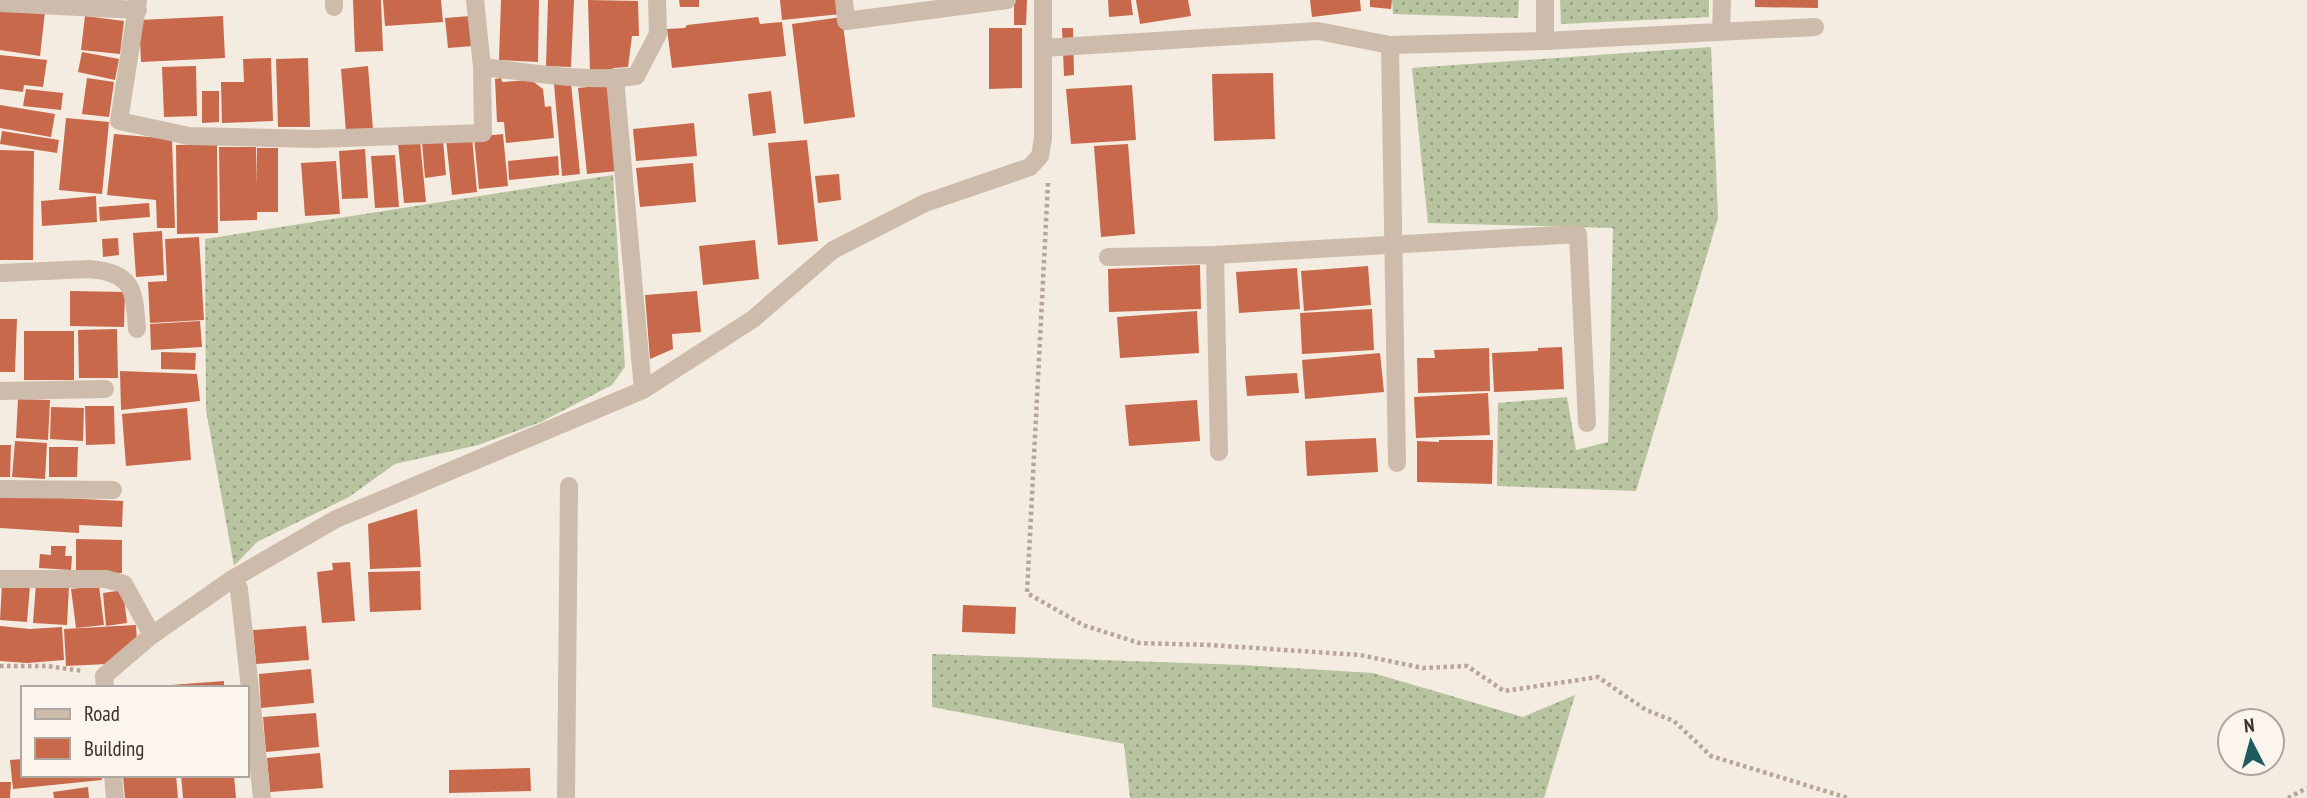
<svg xmlns="http://www.w3.org/2000/svg" width="2307" height="798" font-family="'PT Sans Narrow',sans-serif">
  <defs>
    <pattern id="grass-dots" width="8" height="8" patternUnits="userSpaceOnUse" patternTransform="scale(1.75)"><rect width="8" height="8" fill="#b8c4a0"/><path d="M2 2h.1M6 6h.1" fill="none" stroke="#97a083" stroke-width="1.8" stroke-linecap="round"/></pattern>
  </defs>
  <rect width="100%" height="100%" fill="#f4ebe1"/>
  <path fill="url(#grass-dots)" d="M1392,0H1519L1518,18L1393,14Z
    M1560,0H1709V17L1561,24Z
    M1711,47L1718,218L1636,491L1497,486L1498,403L1567,397L1576,450L1608,442L1613,228L1428,223L1412,68Z
    M613,175L625,367L612,385L541,422L478,445L395,464L349,497L257,542L234,566L206,410L205,239Z
    M932,654L1243,665L1373,673L1523,717L1575,695L1544,798H1130L1124,744L932,707Z"/>
  <path fill="#c8694b" d="M353,0H381L383,51L355,52Z
    M383,0H441L443,22L385,26Z
    M501,0H539L538,62L499,60Z
    M548,0H574L571,67L546,66Z
    M588,0L638,1L639,36H632L628,67L613,68L612,72H590Z
    M679,0H699V7H680Z
    M780,0H839L841,14L782,20Z
    M1014,0H1027L1026,25H1014Z
    M1108,0H1131L1133,15L1109,17Z
    M1136,0H1188L1191,16L1140,24Z
    M1310,0H1360L1361,11L1312,17Z
    M1370,0H1392L1391,9L1370,7Z
    M1755,0H1818V8L1755,7Z
    M0,7L45,12L40,56L0,50Z
    M85,16L124,21L120,54L81,50Z
    M223,16L225,58L141,62L139,20Z
    M470,16L472,46L448,48L445,18Z
    M758,17L760,24L782,22L786,56L672,68L667,29L685,28L687,25Z
    M842,17L855,117L804,124L792,24Z
    M989,28H1022V88L989,89Z
    M1062,28H1073L1074,75L1064,76Z
    M82,52L119,59L115,80L78,72Z
    M0,55L47,60L43,87L24,85L23,92L0,89Z
    M271,58L273,121L222,123L221,82H244L243,59Z
    M308,58L310,127H278L276,59Z
    M196,66L197,116L164,117L162,67Z
    M368,66L373,130L346,132L341,69Z
    M1273,73L1275,139L1214,141L1212,74Z
    M87,78L114,82L109,117L82,114Z
    M501,78L502,82L531,80L543,89L545,107L551,106L554,138L506,143L504,122H497L495,79Z
    M571,83L580,174L562,176L554,84Z
    M608,85L617,171L587,174L578,88Z
    M1132,85L1136,140L1071,144L1066,89Z
    M26,89L63,93L61,110L23,106Z
    M202,91H219V122L202,123Z
    M771,91L776,133L753,136L748,94Z
    M0,105L55,114L51,137L0,128Z
    M66,118L109,122L102,194L59,190Z
    M694,123L697,156L636,161L633,129Z
    M2,131L59,140L57,153L0,144Z
    M114,134L172,139L175,228H157L156,200L107,195Z
    M503,134L508,186L479,189L474,137Z
    M472,137L477,192L452,195L446,139Z
    M443,140L446,175L425,178L422,142Z
    M807,140L818,241L778,245L768,143Z
    M420,141L426,202L404,203L398,143Z
    M217,144L218,233L177,234L176,145Z
    M1128,144L1135,234L1101,237L1094,146Z
    M219,147H256V185L257,148H278V212H257V220L220,221Z
    M365,149L368,198L342,199L339,151Z
    M0,150L34,151L33,260H0Z
    M395,155L399,207L375,208L371,156Z
    M558,156L559,175L509,180L508,161Z
    M336,161L340,214L305,216L301,163Z
    M693,163L696,202L640,207L636,168Z
    M839,174L841,200L818,203L815,176Z
    M96,196L97,222L42,226L41,201Z
    M149,203L150,217L100,221L99,207Z
    M162,231L164,275L136,277L133,233Z
    M199,237L204,320L150,323L148,282L167,281L165,239Z
    M118,238L119,255L103,257L102,239Z
    M755,240L759,279L703,285L699,246Z
    M1200,265L1201,309L1109,312L1108,269Z
    M1368,266L1371,305L1304,311L1301,271Z
    M1297,268L1300,309L1239,313L1236,272Z
    M70,291L125,292L124,327L70,326Z
    M697,291L701,332L672,334L673,349L650,359L645,295Z
    M1372,309L1374,350L1302,354L1300,313Z
    M1197,311L1199,353L1120,358L1117,317Z
    M0,319H17L15,372H0Z
    M200,321L202,347L151,350L150,324Z
    M117,329L118,378H79L78,330Z
    M24,331H74V380H24Z
    M1562,347L1564,389L1494,392L1492,353L1538,351V348Z
    M1489,348L1490,391L1418,393L1417,358H1435L1434,350Z
    M161,352L196,353L195,370L161,369Z
    M1380,353L1384,392L1305,399L1302,360Z
    M120,371L197,374L200,401L121,410Z
    M1297,373L1299,393L1247,396L1245,376Z
    M1488,393L1490,435L1416,438L1414,397Z
    M18,399L50,400L48,440L16,438Z
    M1197,400L1200,441L1129,446L1125,405Z
    M85,406H114L115,444L86,445Z
    M51,407L84,408L83,441L50,439Z
    M187,408L191,460L126,466L122,414Z
    M1376,438L1378,472L1307,476L1305,441Z
    M1439,440H1493L1492,484L1417,482V441L1439,442Z
    M15,441L47,443L45,479L12,477Z
    M0,445H11L10,477H0Z
    M49,447H78L77,477H49Z
    M0,495L123,501L122,527L79,525V533L0,528Z
    M417,509L421,567L370,569L368,524Z
    M76,539L122,540V573H76Z
    M51,546H66L65,556H72L71,570L39,568L40,554L51,555Z
    M350,562L355,621L322,623L317,572L333,570L332,563Z
    M420,571L421,610L370,612L368,572Z
    M2,584L30,586L27,622L0,620Z
    M36,584L69,586L67,625L33,623Z
    M99,586L104,625L76,628L71,589Z
    M123,590L127,623L106,626L103,593Z
    M963,605L1016,607L1015,634L962,632Z
    M136,625L137,641L107,664L66,666L64,629Z
    M0,626L30,629L62,627L64,660L27,663L0,661Z
    M306,626L309,660L256,664L253,630Z
    M311,669L314,703L261,708L259,674Z
    M224,681V688H171V685Z
    M316,713L319,747L266,752L263,717Z
    M320,753L323,788L270,792L267,758Z
    M23,759V775H101L102,780L13,789L10,760Z
    M530,768L531,791L449,793V770Z
    M176,775L178,798H125L123,776Z
    M181,775H234L236,798H183Z
    M0,782H11L10,798H0Z
    M88,787L89,798H54L53,792Z"/>
  <g fill="none" stroke-linecap="round" stroke-linejoin="round">
    <path stroke="#b9a596" stroke-width="4.5" stroke-dasharray="3.5 3.5" stroke-linecap="butt" d="M1048,183L1027,593L1083,625L1139,643L1210,645L1360,655L1423,668L1467,666L1504,691L1598,677L1646,710L1674,721L1711,756L1848,798
      M0,666H47L83,671
      M2288,798L2307,788"/>
    <path stroke="#cdbbac" stroke-width="18" d="M138,0L119,121L189,136L315,139L483,133L482,67L475,0
      M334,0V7
      M844,0L846,21L1007,0
      M1545,0V41
      M0,3L138,10
      M1721,32L1722,0
      M1390,45L1397,463
      M1043,48L1318,31L1390,45L1545,41L1815,27
      M482,67C532,72 585,83 636,76L658,34L657,0
      M615,79L643,390
      M1215,255L1219,452
      M1108,257L1215,255L1578,234L1587,423
      M0,273L89,269C134,273 134,290 137,329
      M0,391L105,389
      M0,489L113,490
      M234,578L239,589L262,798
      M0,579H106L124,584L152,635
      M105,688L104,676L152,635L234,578L336,519L643,390L753,319L833,250L925,203L1030,167L1040,156L1043,138V0
      M113,775L115,798
      M566,798L569,486"/>
  </g>
  <rect x="21" y="686" width="228" height="91" fill="#fbf5ee" stroke="#aea6a0" stroke-width="2"/>
  <rect x="35" y="709" width="35" height="10" fill="#cdbbac" stroke="#aea6a0" stroke-width="2"/>
  <text x="84" y="721" font-size="21" fill="#3b302b">Road</text>
  <rect x="35" y="738" width="35" height="21" fill="#c8694b" stroke="#aea6a0" stroke-width="2"/>
  <text x="84" y="756" font-size="21" fill="#3b302b">Building</text>
  <g transform="translate(2251 742) rotate(354)"><circle r="33" fill="#fbf5ee" stroke="#aea6a0" stroke-width="2"/>
  <path d="M0-5L12 26L0 18L-12 26Z" fill="#1f5a5e"/>
  <text y="-10" font-size="19" font-weight="bold" text-anchor="middle" fill="#3b302b">N</text>
  </g>
</svg>
